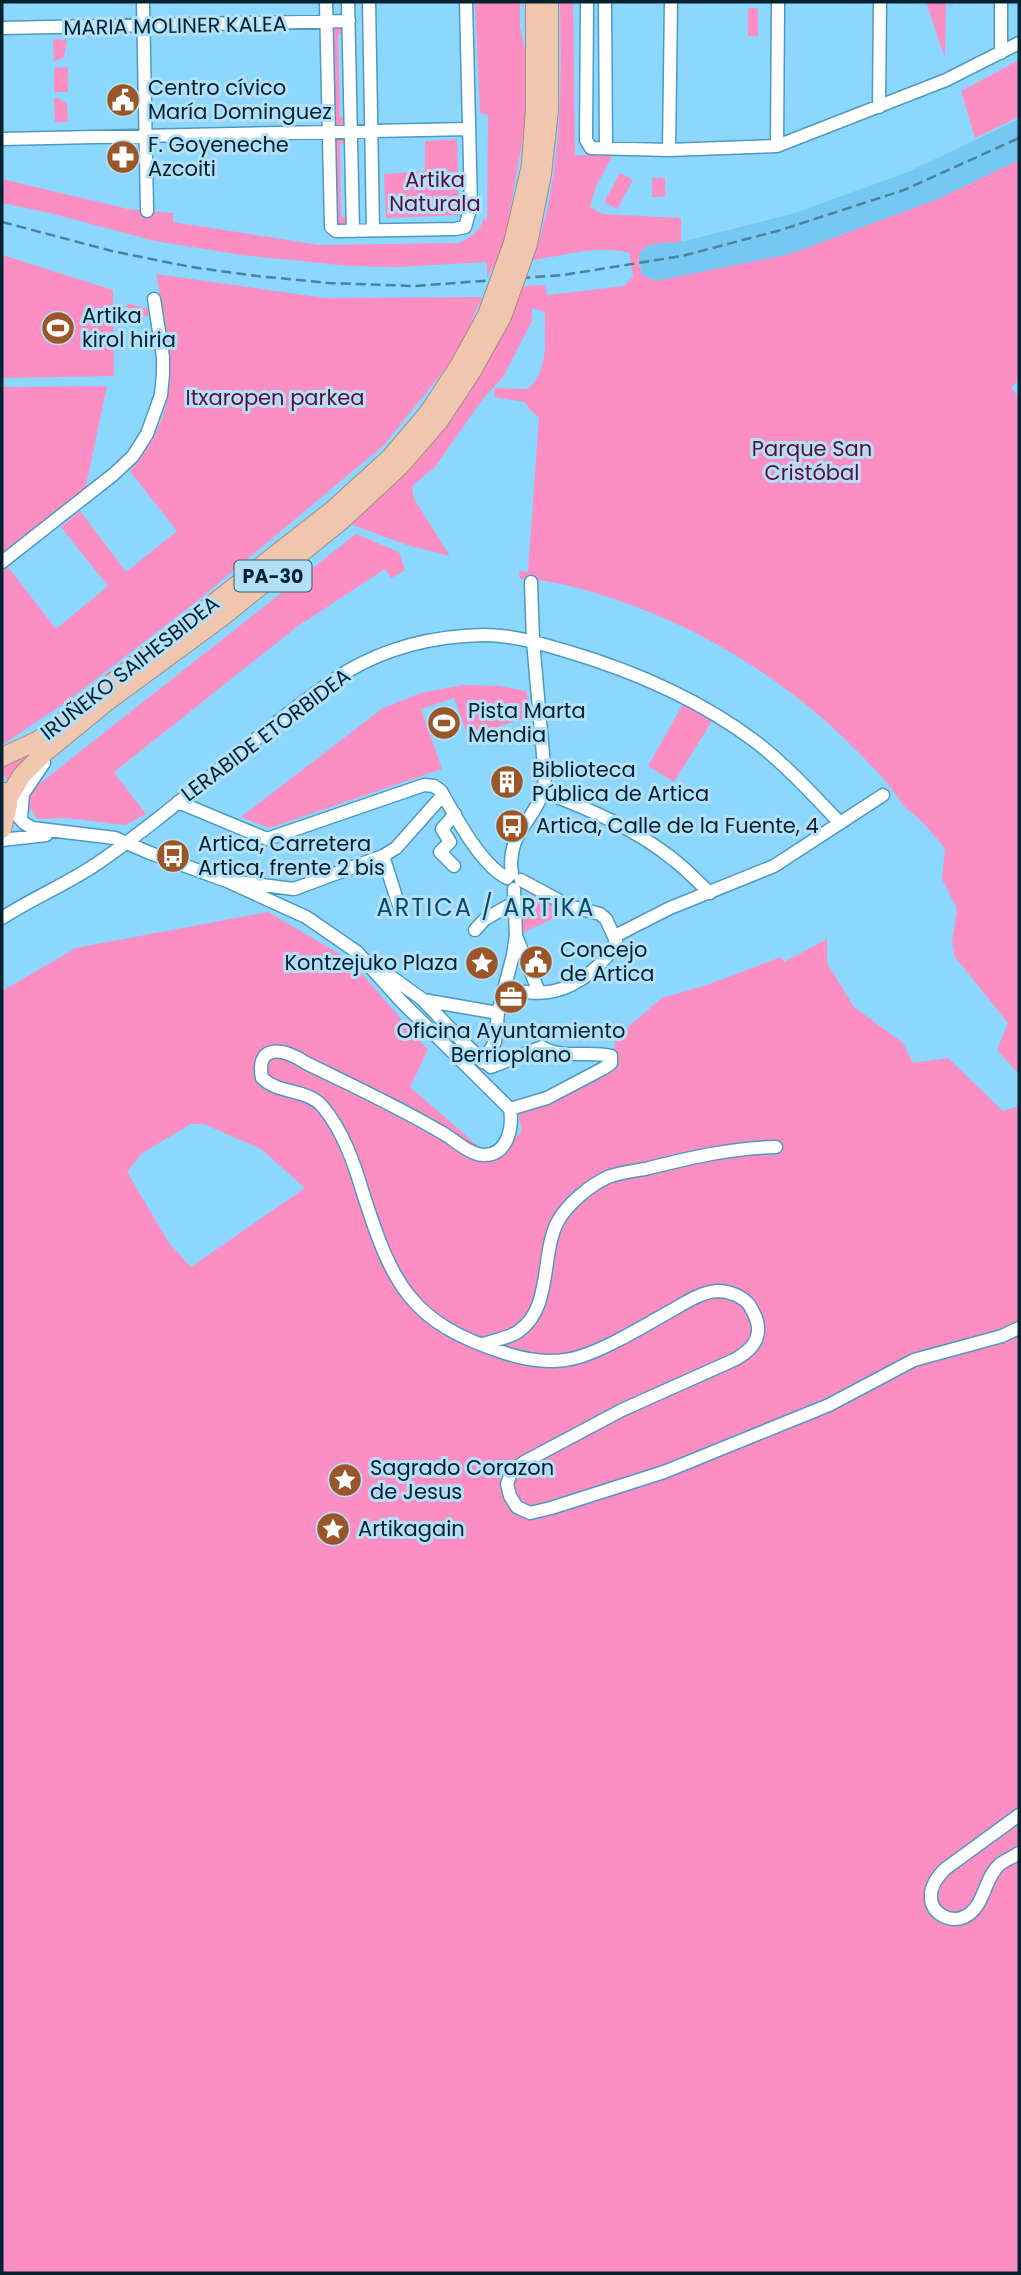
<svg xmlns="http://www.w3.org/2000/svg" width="1021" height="2275" font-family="Poppins,sans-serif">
  <rect width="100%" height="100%" fill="#8bd7fd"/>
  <path fill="#74c8f1" d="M1019,119V160L938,199L790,254L657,281L642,275L638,256L640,252L651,244L681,242L795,213L908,172Z"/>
  <path fill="#fd8ec3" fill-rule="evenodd" d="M475,2H520V27L527,58L524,131L503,250L487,277V262L398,267L349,266L241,255L155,241L50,213L2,203V179L128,209L173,213V222L319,245L459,243C471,237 480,231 484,218L487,221L488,115L480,113Z
    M560,2H573L575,155H613L596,186L590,207L603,214L681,218V242C669,243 640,241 639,257C638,262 641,270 642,275L656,281L790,254L938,199L1019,160V381L1011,387L1019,398V1074L997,1050L1008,1023L955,957L952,942L957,909L942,879L945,848C937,839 929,829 920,820C915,814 905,809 901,802C889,783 872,766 856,750C787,680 701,627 608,597C587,590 540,577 520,579L519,571L528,572L539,417L531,411L525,402L494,397L495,388L528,389C550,368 544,341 545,312L532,308V321L503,377L483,399L435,467L412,486L414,499L450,556L407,545L350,524L410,467L501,336L524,286L545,285L547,295L624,286L633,277L629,253C600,244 562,256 533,260C562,178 562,88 560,2Z
    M926,2H946L945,58Z
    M748,8H758V36H748Z
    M339,27L345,34L338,35L340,117H346L342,126H336L334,124L331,32Z
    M53,39L67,40L64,57L54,62Z
    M1019,60V117L975,138L961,91Z
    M68,67V92H54V68Z
    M54,98H58L67,104L68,122H55Z
    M336,137L345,138L347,143L340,144L341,217H347V222L341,226L336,224L333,140Z
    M457,139L459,215L386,218L384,174L425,171V141Z
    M620,173L633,180L617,209L604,202Z
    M652,178H665V197H652Z
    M2,255L113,290L114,376L2,378Z
    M156,274L325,298L482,297L458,353L384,445L197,601L69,700L2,745V572L8,567L56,629L108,586L61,527L80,511L126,572L177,531L130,471C187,404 171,352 156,274Z
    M127,303L148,309V316L128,317Z
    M107,386L85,490L2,554V387Z
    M356,534L399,552L405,570L391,578L385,569L298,626L114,772L146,814L125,825L66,818L37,819L30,808L29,792Z
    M463,685L499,686L526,691L532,716L468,736L454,698L421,709L442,769L269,828L241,817L383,708L421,693Z
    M687,697L716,715L674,782L648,766Z
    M41,745L9,783L2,772V763Z
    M531,890L567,912L520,934L518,902H523L524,897H531Z
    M268,912L350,960L428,1050L410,1087L493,1159L522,1131L518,1113L568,1095L613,1069L615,1038L662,998L707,985L781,957L784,962L827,939V963L854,1007L903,1043L913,1063L948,1058L1003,1111L1019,1106V2273H2V991L76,948ZM191,1124H204L261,1149L305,1188L191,1267L169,1243L127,1172L141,1154Z"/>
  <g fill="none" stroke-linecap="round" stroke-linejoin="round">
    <g stroke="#4e9abe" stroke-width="15">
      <path id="minor" d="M143,2L147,211
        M326,2L331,227L336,231L455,229L465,227L471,206L466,2
        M348,2L353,231
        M369,2L373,230
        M587,2L586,140L591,148L669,150L777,146L946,80L1019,43
        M605,2L606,148
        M1001,2V53
        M2,28L349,21
        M879,107L880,2
        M2,139L469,129
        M777,146L778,2
        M669,150L671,2
        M2,562L114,474L133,456L147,434L161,395L163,374V357L154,299
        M544,792C589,809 636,829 674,860C687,870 698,882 710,893
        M178,802L267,839L424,785L434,786L441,791C455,816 481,865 507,878
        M8,805L24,823L32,828L115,838L150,853L227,881L306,917L357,952L401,1001L510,1109C513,1127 508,1155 484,1155C471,1155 457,1142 446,1135C401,1108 353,1086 306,1063C286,1049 255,1042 262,1078C280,1095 307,1088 323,1107C343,1131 354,1163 363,1193C392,1284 410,1323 505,1353C529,1361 555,1364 579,1357C610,1347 640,1328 669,1312C683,1304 701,1292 717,1291C729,1291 743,1296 750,1306C754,1313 759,1322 758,1331C757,1345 747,1352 736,1359L622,1410L526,1461L512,1470L507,1484L510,1496L517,1507L530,1513L551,1508L664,1472L829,1405L914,1360L1002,1336L1019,1328
        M21,819L23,794L44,763
        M2,840L46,835
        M383,856L399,906
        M454,866L440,852L450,842L442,829L455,814
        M512,874C505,828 542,820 545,777L533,641L531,582
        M238,882L294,889L383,856L396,848L443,795
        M2,918C33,898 67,884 98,863C156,823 210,776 265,732C291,711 318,690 346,672C388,647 435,636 483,635C512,635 539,643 566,651C634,671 699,699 756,742C787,766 813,795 840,823
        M475,930L485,919L515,902
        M516,936L539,992
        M615,936L670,908L774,866L883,795
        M373,964L422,999L466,1045L491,1067L542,1047C562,1060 588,1050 611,1056V1063L604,1068L547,1098L510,1109
        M504,990C520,991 538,995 554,991C578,986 607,963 616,941L606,919L600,914L569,906L521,880
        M423,1000L498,1013
        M483,1062L495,1042L498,1013L513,955L516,935L514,889
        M484,1344C495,1340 509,1338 519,1331C552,1308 541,1255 557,1223C566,1205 590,1185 608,1177C619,1173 633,1171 645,1169C689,1158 730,1148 776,1147
        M1019,1815L945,1869C937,1877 930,1887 931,1898C932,1914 950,1923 964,1917C985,1908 983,1879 1000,1864C1006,1860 1013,1857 1019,1853"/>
    </g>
    <g stroke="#9d8d82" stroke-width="20">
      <path id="highway" d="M513,243L531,165L535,107V2
        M528,244L542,174L549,110V2
        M2,757L39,740L334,509L390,458L429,412L459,366L487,315
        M7,800L22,775L44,753L105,703L222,617L343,519L399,467L439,421L472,371L502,317
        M2,829L8,805L4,792"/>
    </g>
    <use href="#minor" stroke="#fff" stroke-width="12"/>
    <use href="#highway" stroke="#f0c6ae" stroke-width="18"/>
    <path stroke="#4b829d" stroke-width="2.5" stroke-dasharray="10 5" stroke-linecap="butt" d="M2,222L112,251L191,267L257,276L328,283L414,286L563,275L682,256L781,230L904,190L1019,138"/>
    <g stroke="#9d8d82" stroke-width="20" stroke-linecap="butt">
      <path id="highway-bridge" d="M487,315L513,243
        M502,317L528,244"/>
    </g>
    <use href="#highway-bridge" stroke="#f0c6ae" stroke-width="18"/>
  </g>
  <defs>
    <g id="civic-disc" transform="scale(1.75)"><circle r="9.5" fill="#9a5629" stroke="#b4e0f7"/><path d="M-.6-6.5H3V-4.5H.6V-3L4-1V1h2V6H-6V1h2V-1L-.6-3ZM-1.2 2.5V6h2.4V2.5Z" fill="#fff"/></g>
    <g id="pharmacy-disc" transform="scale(1.75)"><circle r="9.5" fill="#9a5629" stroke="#b4e0f7"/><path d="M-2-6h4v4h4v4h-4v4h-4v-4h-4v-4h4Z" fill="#fff"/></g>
    <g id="stadium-disc" transform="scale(1.75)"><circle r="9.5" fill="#9a5629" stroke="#b4e0f7"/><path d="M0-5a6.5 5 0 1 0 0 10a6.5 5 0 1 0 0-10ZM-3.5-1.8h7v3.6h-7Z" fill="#fff"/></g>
    <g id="building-disc" transform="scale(1.75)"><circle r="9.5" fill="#9a5629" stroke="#b4e0f7"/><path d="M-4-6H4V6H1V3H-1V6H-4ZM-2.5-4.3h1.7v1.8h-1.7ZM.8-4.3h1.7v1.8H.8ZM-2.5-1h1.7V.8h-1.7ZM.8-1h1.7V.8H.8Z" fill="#fff"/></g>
    <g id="bus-disc" transform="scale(1.75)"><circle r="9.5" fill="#9a5629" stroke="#b4e0f7"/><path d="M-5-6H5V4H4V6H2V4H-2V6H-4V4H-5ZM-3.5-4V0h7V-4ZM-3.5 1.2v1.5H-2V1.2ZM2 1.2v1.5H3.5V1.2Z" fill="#fff"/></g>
    <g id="sight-disc" transform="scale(1.75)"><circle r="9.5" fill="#9a5629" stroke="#b4e0f7"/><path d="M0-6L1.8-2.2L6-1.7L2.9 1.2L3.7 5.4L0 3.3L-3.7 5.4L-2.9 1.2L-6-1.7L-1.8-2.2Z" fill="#fff"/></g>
    <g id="office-disc" transform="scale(1.75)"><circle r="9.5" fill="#9a5629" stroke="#b4e0f7"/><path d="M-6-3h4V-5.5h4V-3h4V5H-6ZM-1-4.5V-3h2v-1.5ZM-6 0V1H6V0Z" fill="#fff"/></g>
  </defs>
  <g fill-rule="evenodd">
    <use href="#civic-disc" x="123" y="100"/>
    <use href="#pharmacy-disc" x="123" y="157"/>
    <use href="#stadium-disc" x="58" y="328"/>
    <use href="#stadium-disc" x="444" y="723"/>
    <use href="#building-disc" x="507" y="782"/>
    <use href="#bus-disc" x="512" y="826"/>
    <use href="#bus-disc" x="173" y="856"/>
    <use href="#civic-disc" x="536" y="962"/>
    <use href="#sight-disc" x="482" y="963"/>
    <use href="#office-disc" x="511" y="997"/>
    <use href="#sight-disc" x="345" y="1480"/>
    <use href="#sight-disc" x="333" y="1529"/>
  </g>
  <g text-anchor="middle" stroke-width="6" stroke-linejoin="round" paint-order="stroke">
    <rect fill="#b4e0f7" stroke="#375b6c" stroke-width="2" x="234.5" y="560.5" width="77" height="31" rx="5"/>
    <g font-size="19" font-weight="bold" fill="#022230">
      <text x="273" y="583">PA-30</text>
    </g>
    <g font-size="21" fill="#022230" stroke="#b4e0f7">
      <text transform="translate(175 26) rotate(-1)" y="7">MARIA MOLINER KALEA</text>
      <text transform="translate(130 668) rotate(-38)" y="7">IRUÑEKO SAIHESBIDEA</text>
      <text transform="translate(266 735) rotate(-37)" y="7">LERABIDE ETORBIDEA</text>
    </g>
    <g font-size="21" fill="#022230" stroke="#b4e0f7" text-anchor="start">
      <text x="148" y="95">Centro cívico<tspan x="148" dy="24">María Dominguez</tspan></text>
      <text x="148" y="152">F. Goyeneche<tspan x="148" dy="24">Azcoiti</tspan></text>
      <text x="82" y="323">Artika<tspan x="82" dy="24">kirol hiria</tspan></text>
      <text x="468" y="718">Pista Marta<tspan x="468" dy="24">Mendia</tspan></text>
      <text x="532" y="777">Biblioteca<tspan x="532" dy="24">Pública de Artica</tspan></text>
      <text x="536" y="833">Artica, Calle de la Fuente, 4</text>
      <text x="198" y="851">Artica, Carretera<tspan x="198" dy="24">Artica, frente 2 bis</tspan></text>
      <text x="560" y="957">Concejo<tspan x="560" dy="24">de Artica</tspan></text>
      <text x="458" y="970" text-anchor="end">Kontzejuko Plaza</text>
      <text x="511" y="1038" text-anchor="middle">Oficina Ayuntamiento<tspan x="511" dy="24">Berrioplano</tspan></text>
      <text x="370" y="1475">Sagrado Corazon<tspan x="370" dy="24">de Jesus</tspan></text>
      <text x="358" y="1536">Artikagain</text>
    </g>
    <g font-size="21" fill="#5c0d3b" stroke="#b4e0f7">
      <text x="435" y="187">Artika<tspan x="435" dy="24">Naturala</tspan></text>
      <text x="275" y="405">Itxaropen parkea</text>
      <text x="812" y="456">Parque San<tspan x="812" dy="24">Cristóbal</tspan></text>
    </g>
    <g font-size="24" letter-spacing="2" fill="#084a63" stroke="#b4e0f7">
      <text x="486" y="916">ARTICA / ARTIKA</text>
    </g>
  </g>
  <rect width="1021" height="2275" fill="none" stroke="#022230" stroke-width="7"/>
</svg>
